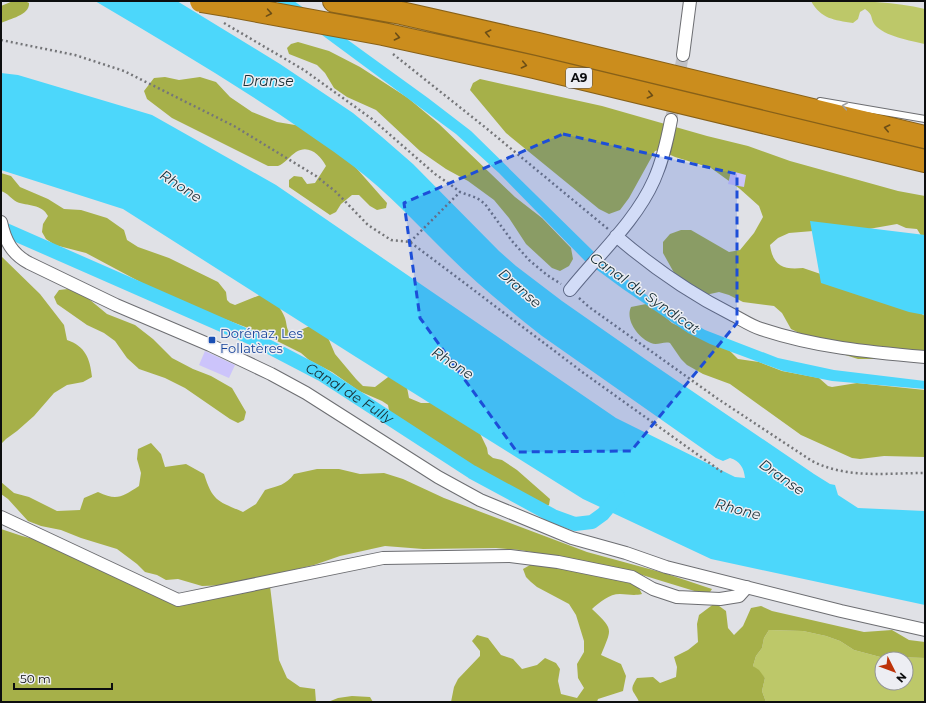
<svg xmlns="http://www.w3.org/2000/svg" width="926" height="703" font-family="Montserrat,sans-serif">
  <rect width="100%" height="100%" fill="#e0e1e6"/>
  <path fill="#bdc869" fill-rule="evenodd" d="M811,1C849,1 888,0 925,9V44C911,41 884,36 875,25C870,19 874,15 865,9L860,12L858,19L853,23C834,20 821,19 811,1Z
    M769,630L803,631L826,636L840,641L854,650L884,658L897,657L925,658V702H766L762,691L765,678L753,666L756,656L762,648L764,638ZM882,659H906V683H882Z"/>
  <path fill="#a6b049" d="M13,1H25L29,3C30,15 10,19 1,23V6Z
    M298,42L329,51L360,67L408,98L439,124L515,197L542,218L571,248L573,259L569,266L560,271L552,268L526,244L509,218L494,200L468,181L446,169L420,151L376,110L347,97L334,88L325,73L317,65L289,54L287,48L291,44Z
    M165,77L179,80L200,77L216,82L230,97L252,112L277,122L307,127L343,153L387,203L386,208L377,210L370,206L359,195H352L341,204L336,212L330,215L289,187V180L294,176L302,177L307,184L315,183L326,166C320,155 309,144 296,152C290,156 284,164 278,166C275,166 271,166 268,166L172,118L147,99L144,91L154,78Z
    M480,79L602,106L707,136L748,146L790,161L898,191L925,196V242L917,229L906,228L897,224L863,230L837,229L789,233L778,238L770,245C773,266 783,270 803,268L903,302L925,316V351L875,359H858L842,354L791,329L782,313L774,306L743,302L729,295L719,292L710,294L694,301L687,296L663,253V242L670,234L681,230H691L729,252L740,250L754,233L763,217L759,206L740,189L711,168L675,157L659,150L655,151L629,198L620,210L609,214L599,209L506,133L470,90L473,83Z
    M1,173L11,176L20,187L48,199L64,209L81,210L107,218L124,230L127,240L138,247L169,258L218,282L226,292L227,300L230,303L235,305L265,293C274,299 281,308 285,318C287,324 286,329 290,333L296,332L312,325L326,333L335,354L356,379L363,386L375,387L396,371L405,377L409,398L421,403H447L473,419L487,448L488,454L493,458L502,460L517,470L550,499L549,505L544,508L535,507L475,468L411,430L398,425L390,415L388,405L382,401L359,391L332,372L309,360L301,353L261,333L174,300L86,253L55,245L46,239L42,232L43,224L48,216C42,204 27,206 17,202C11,199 8,193 1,191Z
    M1,256L40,294L64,325L67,340C85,346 90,358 92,377L83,382L67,385L54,393L34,416L17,431L6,439L1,444Z
    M68,289L84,295L107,314L135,325L153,339L172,358L193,369L211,376L232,388L246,412L244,420L238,423L230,419L185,388L165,378L139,369L127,358L115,341L104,333L87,325L57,304L54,297L59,290Z
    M646,304L655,308L672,323L728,349L738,359L759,362L782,371L819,378L828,386L832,387L857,383L925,390V457L884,456L860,459L852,458L801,435L730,384L703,374L687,365L681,359L670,343C664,341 657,346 651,343C638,338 625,320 631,307Z
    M151,443L161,454L165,467L186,464L204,474C213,502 218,501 243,512L256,504L265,490C278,486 286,485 294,474L317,469H339L360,474L384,473L403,479L444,498L587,552L664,573L712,589L710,592L701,593L629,571L609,566L583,562L572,559L520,550L496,548L423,549L385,546L340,556L314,565L229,585L202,586L178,579L166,580L157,575L145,572L137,564L117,549L81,538L61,530L41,526L28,521L8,499L1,494V482L14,493L29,497L57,511L80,510L84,498L98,492C117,501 122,497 139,486L141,473L137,459L138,449Z
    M1,529L22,536L97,555L124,571L198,602L270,586L279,660L287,678L300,687L315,689L316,702H1Z
    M530,565L560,567L636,582L642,594C633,596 628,594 620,594C609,594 600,602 592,609C614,630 612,628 601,655L621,664L626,676L623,691L598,699L597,702H451L454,687L458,679L480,656V651L472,641L477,635L488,638L501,655L513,659L522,669L537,665L545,658L556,663L560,669L558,681L561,694L577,698L584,688L578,678L577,664L584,652V641L576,615L569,604L537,587L531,582L526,577L523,569Z
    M715,603L726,611L728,628L734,635L743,626L751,608L761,606L772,611L864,632L892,630L909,640L925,642V658L897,657L884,658L854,650L840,641L826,636L803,631L769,630L764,638L762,648L756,656L753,666L759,670L765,678L762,691L766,702H639C634,690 628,692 637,678L653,677L660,683L676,677L677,667L674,657L688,650L698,642L697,624L699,615Z
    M352,696L370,697L373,702H328L338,698Z"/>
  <path fill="#4cd7fb" d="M95,1H177L280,64L353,113L382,137L413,164L499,251L516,266L562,301L645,359L814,474L830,484L835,485L838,495L858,508L925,511V605L711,559L583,499L356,357L123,209L1,170V73L18,75L152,115L276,185L616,418L735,477L745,478C744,468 740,461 730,458L723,461L716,458L542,336C509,310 476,283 446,253C416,223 387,192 353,166C328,147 302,130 276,112C217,73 156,37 95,1Z
    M276,1H294L428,98L471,131L594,252L650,298L705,330L778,358L834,370L925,381V389L832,381L783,371L710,344L688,333L623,289L585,261L499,173L456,134Z
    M810,221L925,235V315L909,312L821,283Z"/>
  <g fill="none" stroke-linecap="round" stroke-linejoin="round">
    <path stroke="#4cd7fb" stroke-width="14" id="s1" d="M1,228L254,339L321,374L472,472L553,516L575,524L592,522L603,514L618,496"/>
  </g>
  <path fill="#ccc4fb" d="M731,171L746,175L744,187L728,184Z
    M205,351L235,365L229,378L199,365Z"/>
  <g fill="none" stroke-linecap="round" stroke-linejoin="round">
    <path stroke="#c0c1c6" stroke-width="12" stroke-dasharray="12 6" stroke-linecap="butt" d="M671,120L683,55"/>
    <g stroke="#6d6e72" stroke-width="8">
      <path id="lane" d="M820,101L925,119"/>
    </g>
    <g stroke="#6d6e72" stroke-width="14">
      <path id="street" d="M683,55L690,1
        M1,222C5,241 12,254 29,263L116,305L210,345L271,374L306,393L438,477L480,500L572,538L626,553L666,567L841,611L925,630
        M616,236C651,266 689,293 731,314C741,319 751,326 761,329C815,347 868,352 925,357
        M570,290C598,255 636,221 654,180C663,160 667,141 671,120
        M1,517L178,600L383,558L510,556L558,562L632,577L653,589L677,597L720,599L739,596L747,587"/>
    </g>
    <g stroke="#886118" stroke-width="24">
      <path id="highway" d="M334,1L401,13L538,44L925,137
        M231,6L383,34L534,67L925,161"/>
    </g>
    <path stroke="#757679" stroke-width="2.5" stroke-dasharray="2 3" stroke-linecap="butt" d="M224,23L304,70L372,119L435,174L451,185L460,192L477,198L485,204L512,241L529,260L547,275L561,284
      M1,40L75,55L124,71L234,126L316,176L336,192L368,225L391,240L410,242L585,374L722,472
      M393,54L486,128L608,229
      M410,242L460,192
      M579,298L589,307L718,399L812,461C847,479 887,473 925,473
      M1,702H2"/>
    <use href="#lane" stroke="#fff" stroke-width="6"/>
    <use href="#street" stroke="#fff" stroke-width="12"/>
    <use href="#highway" stroke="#cb8d1d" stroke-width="22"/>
    <g stroke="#886118" stroke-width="24" stroke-linecap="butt">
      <path id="highway-bridge" d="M201,1L231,6"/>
    </g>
    <use href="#highway-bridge" stroke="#cb8d1d" stroke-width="22"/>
  </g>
  <defs><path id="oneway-chevron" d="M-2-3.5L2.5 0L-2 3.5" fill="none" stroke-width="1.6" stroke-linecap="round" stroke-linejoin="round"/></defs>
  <g stroke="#6c4e16">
    <use href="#oneway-chevron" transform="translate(269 13) rotate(10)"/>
    <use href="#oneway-chevron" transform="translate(488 33) rotate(-167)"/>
    <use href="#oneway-chevron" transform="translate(397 37) rotate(12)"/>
    <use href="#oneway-chevron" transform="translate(524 65) rotate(12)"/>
    <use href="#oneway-chevron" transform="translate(650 95) rotate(13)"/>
    <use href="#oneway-chevron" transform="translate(887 128) rotate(-167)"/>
  </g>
  <use stroke="#9e9f9f" href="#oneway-chevron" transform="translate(845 106) rotate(-170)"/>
  <path fill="#1d4ed8" fill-opacity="0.2" stroke="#1d4ed8" stroke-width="3" stroke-dasharray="8 5" stroke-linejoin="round" d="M563,134L737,174V323L631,451L517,452L420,318L404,203Z"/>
  <rect fill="#1a4fb4" stroke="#edeef3" stroke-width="1.5" x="208" y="336" width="8" height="8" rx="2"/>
  <g text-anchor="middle" stroke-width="3" stroke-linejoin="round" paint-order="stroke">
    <rect fill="#edeef3" stroke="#505153" stroke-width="1" x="566" y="68" width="26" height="20" rx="3"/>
    <g font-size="12" font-weight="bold" fill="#0d0e0f">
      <text x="579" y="82">A9</text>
    </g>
    <g font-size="13" fill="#164399" stroke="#edeef3" text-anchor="start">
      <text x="220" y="338">Dorénaz, Les<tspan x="220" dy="15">Follatères</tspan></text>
    </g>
    <g font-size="14" font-style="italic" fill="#192f36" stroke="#edeef3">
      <text x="268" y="86">Dranse</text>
      <text transform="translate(181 186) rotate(33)" y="5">Rhone</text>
      <text transform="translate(520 288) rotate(41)" y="5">Dranse</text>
      <text transform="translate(645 293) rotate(35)" y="5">Canal du Syndicat</text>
      <text transform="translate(453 363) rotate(33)" y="5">Rhone</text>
      <text dy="5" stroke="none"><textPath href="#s1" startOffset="386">Canal de Fully</textPath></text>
      <text transform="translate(782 477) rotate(35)" y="5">Dranse</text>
      <text transform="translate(738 509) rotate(15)" y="5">Rhone</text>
    </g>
  </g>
  <rect width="926" height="703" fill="none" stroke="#0d0e0f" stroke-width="4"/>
  <g transform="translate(894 671) rotate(132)"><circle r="19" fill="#edeef3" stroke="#939498"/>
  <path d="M0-3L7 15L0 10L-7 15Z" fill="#bd330a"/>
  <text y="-6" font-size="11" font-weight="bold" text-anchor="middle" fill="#0d0e0f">N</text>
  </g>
  <path d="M14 683v6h98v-6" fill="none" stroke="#0d0e0f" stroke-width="2"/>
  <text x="20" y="683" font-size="12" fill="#0d0e0f" stroke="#edeef3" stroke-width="3" paint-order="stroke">50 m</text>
</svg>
